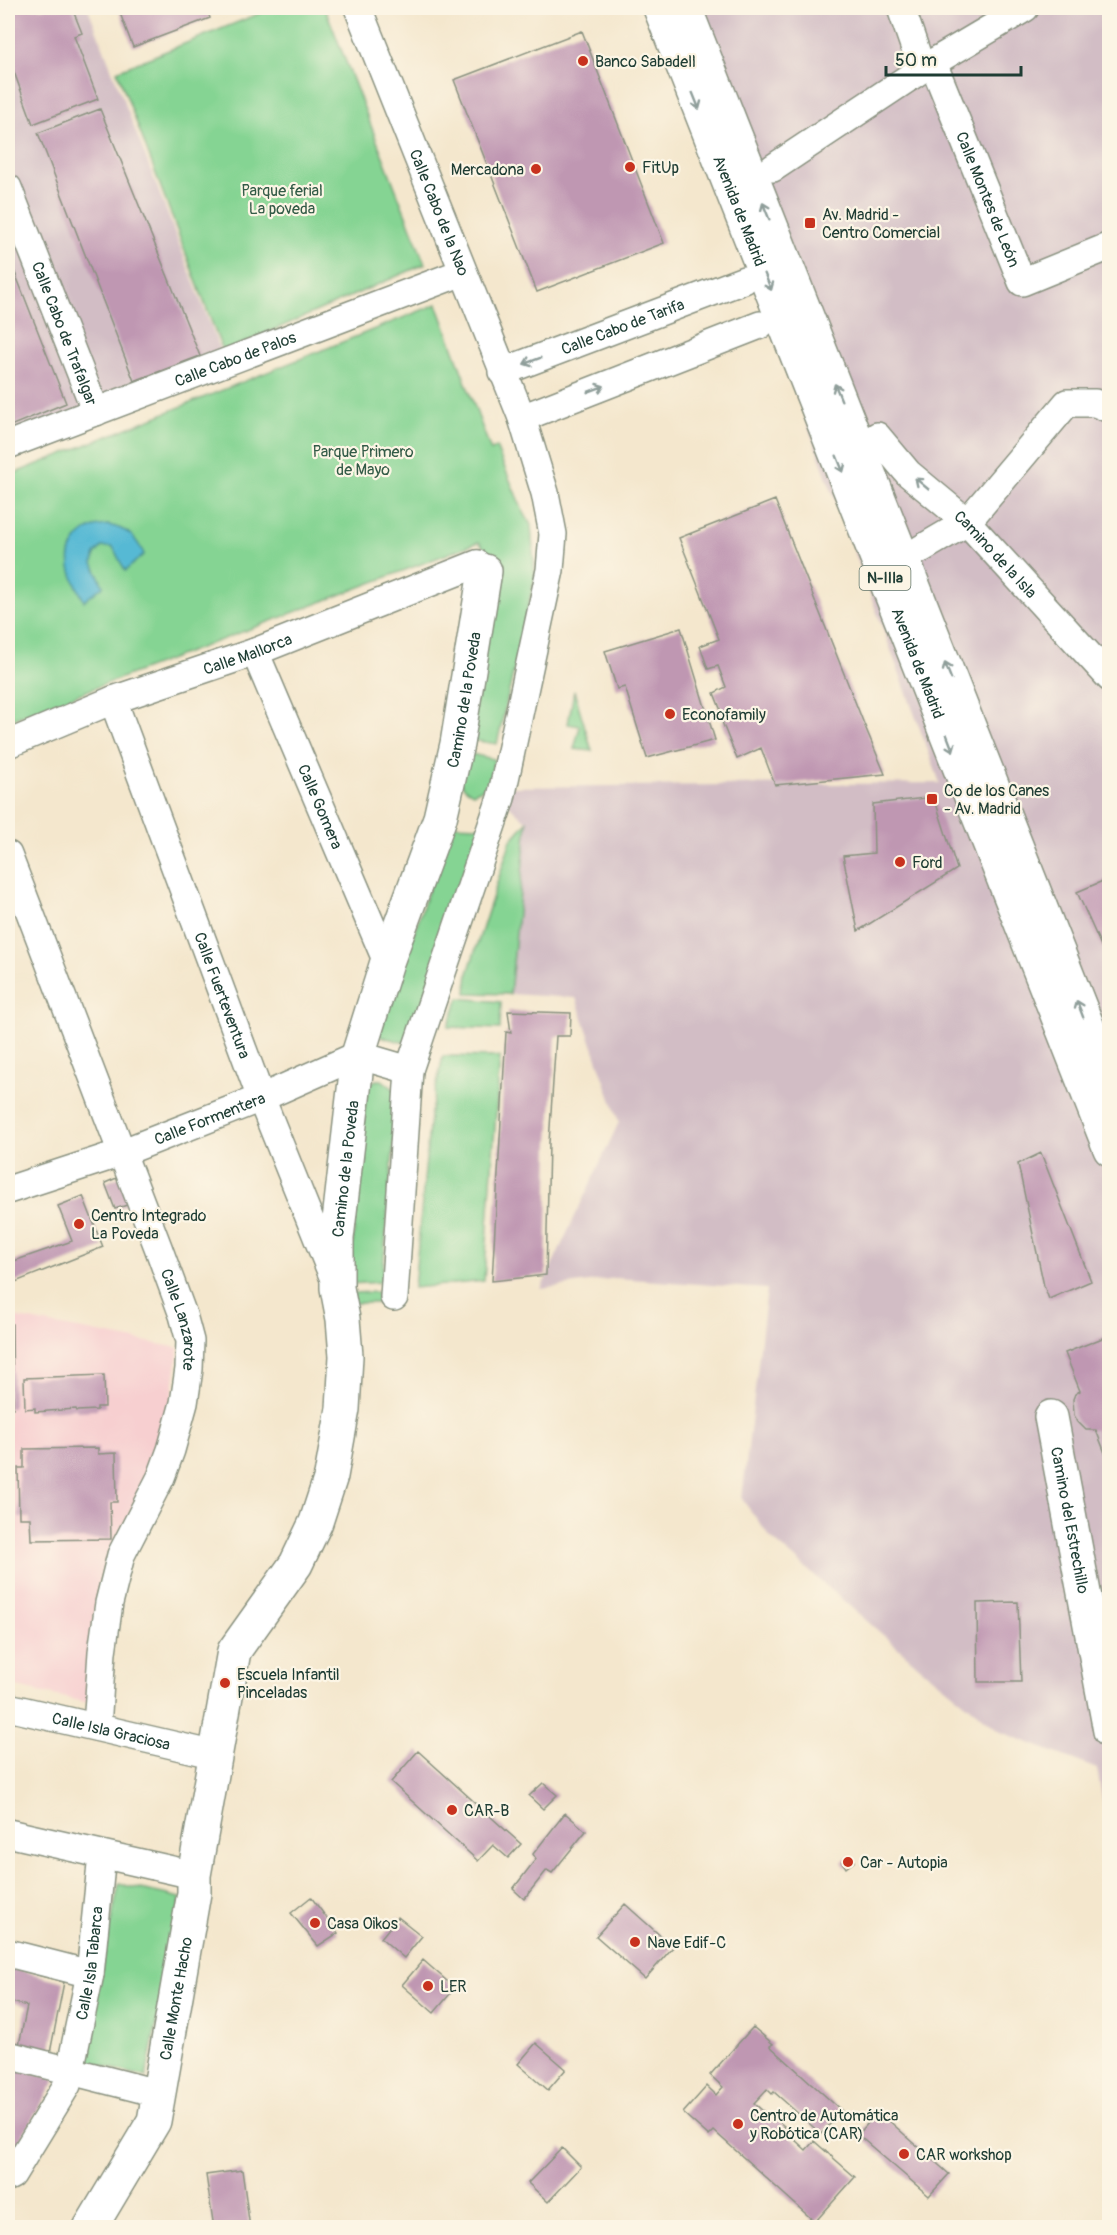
<svg xmlns="http://www.w3.org/2000/svg" width="1117" height="2235" font-family="Pangolin,sans-serif">
  <rect width="100%" height="100%" fill="#fcf5e5"/>
  <filter id="ink" filterUnits="userSpaceOnUse"><feTurbulence type="fractalNoise" baseFrequency=".0167" numOctaves="2"/><feDisplacementMap in="SourceGraphic" scale="12" xChannelSelector="R" yChannelSelector="G"/><feConvolveMatrix kernelMatrix="1 2 1 2 8 2 1 2 1" color-interpolation-filters="sRGB"/></filter>
  <filter id="wash" filterUnits="userSpaceOnUse"><feTurbulence type="fractalNoise" baseFrequency=".008" numOctaves="4" result="noise"/><feDisplacementMap in="SourceGraphic" scale="24" xChannelSelector="R" yChannelSelector="G"/><feGaussianBlur stdDeviation="1.35" result="paint"/><feColorMatrix in="noise" values="0 0 0 0 0 0 0 0 0 0 0 0 0 0 0 0 0 1.4 0 .05"/><feComposite in="paint" operator="in"/></filter>
  <g filter="url(#wash)">
    <rect width="100%" height="100%" fill="#f4e7cd"/>
    <path fill="#f7cfd0" d="M8,1316L179,1348L167,1432L102,1574L95,1603L89,1703L8,1685Z"/>
    <path fill="#d2bdc5" d="M8,8H88L225,363L8,442Z
      M653,8H1109V1836L1097,1769L1001,1732L920,1667L770,1537L742,1499L767,1289L616,1278L541,1289L619,1122L576,998L510,994L527,822L501,798L503,787L940,783Z"/>
    <path fill="#85d493" stroke="#528864" stroke-width="1.5" d="M273,8H325L425,264L223,352L117,71Z
      M437,304L491,451L496,447L522,509L531,525L535,577L497,744L464,739L501,568L479,542L8,721V476Z
      M574,691L592,751L574,749L580,726L568,724Z
      M462,752L494,759L489,786L473,793C453,784 460,771 462,752Z
      M527,822L510,994L466,993L468,973L511,840Z
      M451,825L480,826L410,1044L378,1036Z
      M459,998L501,1002L500,1029L448,1027Z
      M443,1056L500,1057L484,1281L414,1288L430,1116Z
      M376,1080H382L398,1092L382,1282L349,1284L367,1085Z
      M378,1292L377,1303H351V1293Z
      M119,1884L181,1898L146,2077L87,2062L83,2058Z"/>
    <path fill="#56b9d4" stroke="#3a7b84" stroke-width="1.5" d="M108,525C128,529 135,536 144,554L125,571L113,547H102L95,554L93,563L103,586L84,601C74,580 60,559 78,538C87,528 95,526 108,525Z"/>
    <g id="blocks">
      <path fill="#bf97b2" d="M8,8H72L82,33L74,36L98,99L33,124L10,61L8,62Z
        M118,8H206L210,18L133,47Z
        M582,31L664,243L537,292L454,80Z
        M100,109L200,356L134,381L38,133Z
        M8,255L66,403L8,427Z
        M775,500L864,724L885,774L775,785L761,748L737,759L722,722L725,721L714,693L726,687L718,666L708,669L700,646L719,639L679,538Z
        M681,628L715,740L647,758L625,687L617,689L605,651Z
        M934,797L957,869L858,931L843,856L874,853L873,804Z
        M1110,878V944L1102,948L1077,892Z
        M508,1011L571,1013L570,1036H556L549,1143L546,1275L492,1281L506,1032L511,1033Z
        M1041,1153L1091,1281L1049,1299L1044,1286L1018,1164Z
        M119,1177L130,1204L115,1209L105,1183Z
        M83,1196L103,1247L8,1285V1263L72,1241L58,1206Z
        M8,1324H12L13,1408H8Z
        M1105,1337L1110,1348L1109,1463L1096,1430H1086L1078,1422L1074,1415L1073,1399L1075,1394L1080,1391L1065,1353Z
        M104,1375L105,1407H97V1410L77,1411L76,1409L35,1412V1408L25,1409L24,1378Z
        M98,1448V1454L116,1453L117,1502H110L111,1539L31,1540L30,1518H19L18,1468H24V1449Z
        M1018,1602L1021,1682H978L977,1603Z
        M418,1751L521,1844L508,1858L493,1845L478,1861L391,1782Z
        M543,1783L557,1795L543,1809L529,1796Z
        M565,1813L586,1831L552,1873L547,1870L524,1899L513,1889L536,1859L533,1854Z
        M850,1856L855,1861L846,1868L842,1862Z
        M311,1897L338,1933L318,1946L291,1913Z
        M625,1904L673,1947L645,1979L596,1936Z
        M398,1917L422,1936L404,1958L381,1938Z
        M423,1960L455,1988L434,2013L402,1985Z
        M8,1967L64,1982L49,2058L18,2050L27,2006L8,2001Z
        M753,2027L773,2044L770,2046L842,2111L821,2134L774,2092L772,2094L767,2089L754,2103L774,2121L776,2119L785,2127L783,2129L806,2150L814,2141L855,2177L815,2222L714,2131L709,2136L683,2113L707,2086L716,2095L723,2087L710,2075Z
        M536,2043L566,2069L548,2090L518,2064Z
        M8,2066L56,2079L8,2160V2112L10,2107H8Z
        M878,2111L949,2174L929,2196L858,2135Z
        M562,2148L581,2167L548,2202L528,2183Z
        M242,2170L250,2228H214L206,2175Z"/>
    </g>
  </g>
  <g filter="url(#ink)">
    <use href="#blocks" fill-opacity="0" stroke="#8a9280" stroke-width="1.5"/>
    <g fill="none" stroke-linecap="round" stroke-linejoin="round">
      <g stroke="#8a9280" stroke-width="30">
        <g id="minor">
          <path id="s1" d="M358,8L522,418L545,493L553,534L550,570L501,798L409,1070L394,1297"/>
          <path d="M901,8L922,69"/>
          <path id="s2" d="M933,63L1022,282L1110,246"/>
          <path d="M773,168L922,69L1025,8"/>
          <path id="s3" d="M8,188L96,412"/>
          <path id="s4" d="M502,372L744,280"/>
          <path d="M522,418L760,325"/>
          <path id="s5" d="M877,436L908,473L967,522L1110,678"/>
          <path id="s6" d="M8,445L463,272"/>
          <path d="M921,549L967,522L1067,403H1095L1110,409"/>
          <path id="s7" d="M255,652L387,962"/>
          <path id="s8" d="M113,700L261,1098L334,1279"/>
          <path id="s9" d="M8,744L113,700L255,652L477,564L485,571"/>
          <path id="s10" d="M8,855L158,1247L183,1315L190,1341L189,1369L184,1403L171,1450L161,1477L121,1555L109,1603L102,1652L97,1727"/>
          <path id="s11" d="M8,1190L121,1153L261,1098L358,1055L409,1070"/>
          <path id="s12" d="M8,1707L216,1755"/>
          <path d="M8,1833L194,1875"/>
          <path d="M8,1953L90,1974"/>
          <path d="M8,2055L157,2093"/>
          <path id="s13" d="M8,2177L12,2175L67,2085L90,1974L102,1855"/>
        </g>
      </g>
      <g stroke="#8a9280" stroke-width="36">
        <g id="major">
          <path id="s14" d="M1051,1417L1110,1731"/>
          <path id="s15" d="M90,2228L154,2121L194,1893V1875L234,1651L296,1564L316,1522L331,1476L343,1409L346,1356L343,1319L337,1288V1238L358,1055L387,962L440,818L457,744L485,571"/>
        </g>
      </g>
      <g stroke="#8a9280" stroke-width="36">
        <g id="highway">
          <path id="s16" d="M660,8L1110,1149"/>
          <path d="M685,8L1110,1083"/>
        </g>
      </g>
      <use href="#minor" stroke="#fff" stroke-width="27"/>
      <use href="#major" stroke="#fff" stroke-width="33"/>
      <use href="#highway" stroke="#fff" stroke-width="33"/>
    </g>
    <defs><path id="oneway-shaft" d="M-6 0H5M1.5-3L5.5 0L1.5 3" fill="none" stroke-width="1.6" stroke-linecap="round" stroke-linejoin="round" transform="scale(1.5)"/></defs>
    <g stroke="#8f9e9a">
      <use href="#oneway-shaft" transform="translate(696 101) rotate(68)"/>
      <use href="#oneway-shaft" transform="translate(766 211) rotate(-112)"/>
      <use href="#oneway-shaft" transform="translate(768 282) rotate(68)"/>
      <use href="#oneway-shaft" transform="translate(532 361) rotate(159)"/>
      <use href="#oneway-shaft" transform="translate(596 389) rotate(-21)"/>
      <use href="#oneway-shaft" transform="translate(838 392) rotate(-112)"/>
      <use href="#oneway-shaft" transform="translate(840 464) rotate(68)"/>
      <use href="#oneway-shaft" transform="translate(922 484) rotate(-140)"/>
      <use href="#oneway-shaft" transform="translate(948 671) rotate(-112)"/>
      <use href="#oneway-shaft" transform="translate(950 743) rotate(69)"/>
      <use href="#oneway-shaft" transform="translate(1080 1009) rotate(-111)"/>
    </g>
  </g>
  <g fill="#c8321e" stroke="#fcf5e5" stroke-width="2">
    <circle cx="583" cy="61" r="6"/>
    <circle cx="630" cy="167" r="6"/>
    <circle cx="536" cy="169" r="6"/>
    <rect x="804" y="217" width="12" height="12" rx="3"/>
    <circle cx="670" cy="714" r="6"/>
    <rect x="926" y="793" width="12" height="12" rx="3"/>
    <circle cx="900" cy="862" r="6"/>
    <circle cx="79" cy="1224" r="6"/>
    <circle cx="225" cy="1683" r="6"/>
    <circle cx="452" cy="1810" r="6"/>
    <circle cx="848" cy="1862" r="6"/>
    <circle cx="315" cy="1923" r="6"/>
    <circle cx="635" cy="1942" r="6"/>
    <circle cx="428" cy="1986" r="6"/>
    <circle cx="738" cy="2124" r="6"/>
    <circle cx="904" cy="2154" r="6"/>
  </g>
  <g text-anchor="middle" stroke-width="4.5" stroke-linejoin="round" paint-order="stroke">
    <rect fill="#fcf5e5" stroke="#617469" stroke-width="1.5" x="859.5" y="566" width="51" height="24" rx="4.5"/>
    <g font-size="15" font-weight="bold" fill="#1f3d34">
      <text x="885" y="583">N-IIIa</text>
    </g>
    <g font-size="16" fill="#1f3d34" stroke="#fcf5e5" text-anchor="start">
      <text x="595" y="67">Banco Sabadell</text>
      <text x="642" y="173">FitUp</text>
      <text x="524" y="175" text-anchor="end">Mercadona</text>
      <text x="822" y="220">Av. Madrid -<tspan x="822" dy="18">Centro Comercial</tspan></text>
      <text x="682" y="720">Econofamily</text>
      <text x="944" y="796">Cº de los Canes<tspan x="944" dy="18">- Av. Madrid</tspan></text>
      <text x="912" y="868">Ford</text>
      <text x="91" y="1221">Centro Integrado<tspan x="91" dy="18">La Poveda</tspan></text>
      <text x="237" y="1680">Escuela Infantil<tspan x="237" dy="18">Pinceladas</tspan></text>
      <text x="464" y="1816">CAR-B</text>
      <text x="860" y="1868">Car - Autopia</text>
      <text x="327" y="1929">Casa Oikos</text>
      <text x="647" y="1948">Nave Edif-C</text>
      <text x="440" y="1992">LER</text>
      <text x="750" y="2121">Centro de Automática<tspan x="750" dy="18">y Robótica (CAR)</tspan></text>
      <text x="916" y="2160">CAR workshop</text>
    </g>
    <g font-size="16" fill="#335b47" stroke="#fcf5e5">
      <text x="282" y="196">Parque ferial<tspan x="282" dy="18">La poveda</tspan></text>
      <text x="363" y="457">Parque Primero<tspan x="363" dy="18">de Mayo</tspan></text>
    </g>
    <g font-size="16" fill="#1f3d34" stroke="#fcf5e5">
      <text dy="6" stroke="none"><textPath href="#s2" startOffset="147">Calle Montes de León</textPath></text>
      <text dy="6" stroke="none"><textPath href="#s16" startOffset="218">Avenida de Madrid</textPath></text>
      <text dy="6" stroke="none"><textPath href="#s1" startOffset="220">Calle Cabo de la Nao</textPath></text>
      <text dy="6" stroke="none"><textPath href="#s4" startOffset="129">Calle Cabo de Tarifa</textPath></text>
      <text dy="6" stroke="none"><textPath href="#s3" startOffset="156">Calle Cabo de Trafalgar</textPath></text>
      <text dy="6" stroke="none"><textPath href="#s6" startOffset="243">Calle Cabo de Palos</textPath></text>
      <text dy="6" stroke="none"><textPath href="#s5" startOffset="168">Camino de la Isla</textPath></text>
      <text dy="6" stroke="none"><textPath href="#s9" startOffset="256">Calle Mallorca</textPath></text>
      <text dy="6" stroke="none"><textPath href="#s16" startOffset="704">Avenida de Madrid</textPath></text>
      <text dy="6" stroke="none"><textPath href="#s15" startOffset="1599">Camino de la Poveda</textPath></text>
      <text dy="6" stroke="none"><textPath href="#s7" startOffset="168">Calle Gomera</textPath></text>
      <text dy="6" stroke="none"><textPath href="#s8" startOffset="315">Calle Fuerteventura</textPath></text>
      <text dy="6" stroke="none"><textPath href="#s11" startOffset="214">Calle Formentera</textPath></text>
      <text dy="6" stroke="none"><textPath href="#s15" startOffset="1113">Camino de la Poveda</textPath></text>
      <text dy="6" stroke="none"><textPath href="#s10" startOffset="496">Calle Lanzarote</textPath></text>
      <text dy="6" stroke="none"><textPath href="#s14" startOffset="105">Camino del Estrechillo</textPath></text>
      <text dy="6" stroke="none"><textPath href="#s12" startOffset="106">Calle Isla Graciosa</textPath></text>
      <text dy="6" stroke="none"><textPath href="#s13" startOffset="234">Calle Isla Tabarca</textPath></text>
      <text dy="6" stroke="none"><textPath href="#s15" startOffset="249">Calle Monte Hacho</textPath></text>
    </g>
  </g>
  <rect width="1117" height="2235" fill="none" stroke="#fcf5e5" stroke-width="30"/>
  <path d="M886 66v9h135v-9" fill="none" stroke="#1f3d34" stroke-width="3"/>
  <text x="895" y="66" font-size="18" fill="#1f3d34" stroke="#fcf5e5" stroke-width="4.5" paint-order="stroke">50 m</text>
</svg>
